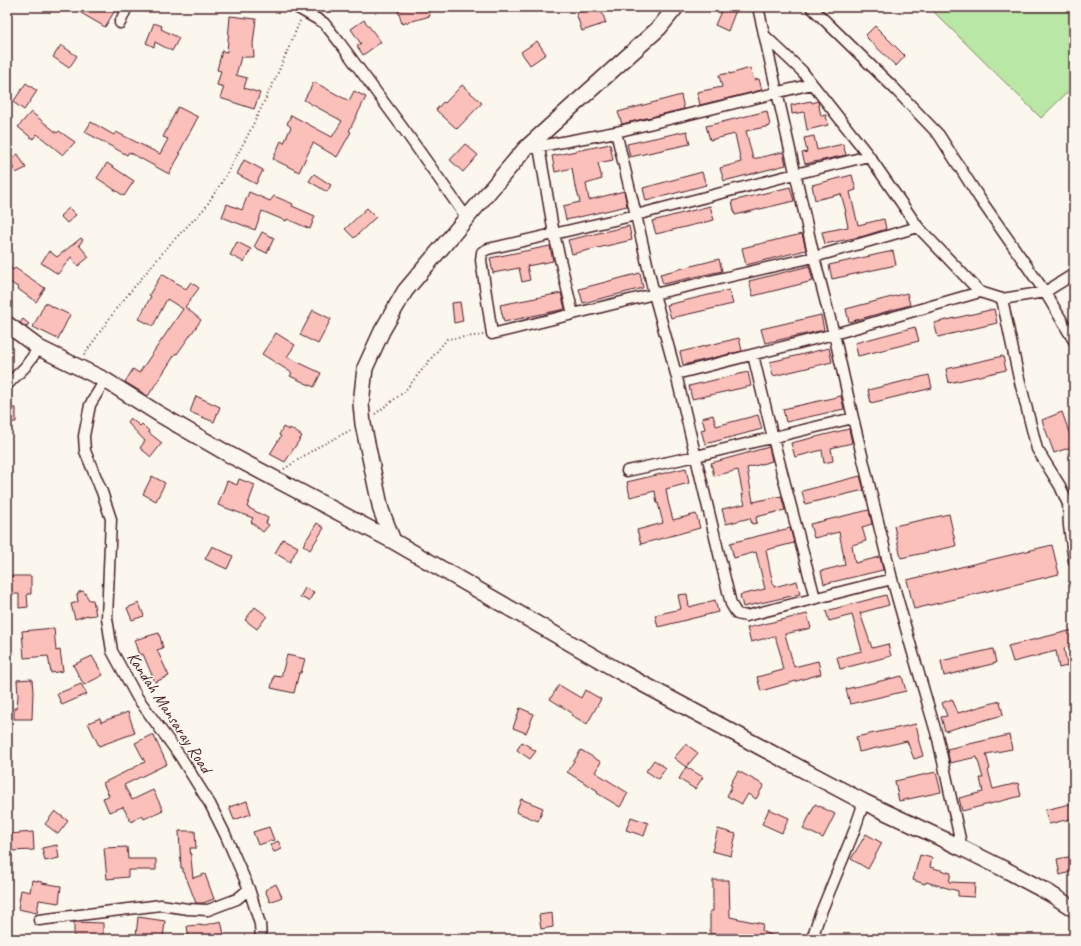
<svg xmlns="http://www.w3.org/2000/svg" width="1081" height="946" font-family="Caveat,sans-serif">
  <rect width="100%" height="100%" fill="#fbf7ec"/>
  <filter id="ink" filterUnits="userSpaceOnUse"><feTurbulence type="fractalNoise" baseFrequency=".025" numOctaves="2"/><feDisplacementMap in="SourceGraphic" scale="8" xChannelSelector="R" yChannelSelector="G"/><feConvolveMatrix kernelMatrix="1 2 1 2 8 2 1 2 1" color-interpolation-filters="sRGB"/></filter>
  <g filter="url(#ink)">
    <path fill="#b9e7a6" stroke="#828368" d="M929,7H1074V86L1041,118Z"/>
    <path fill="#fcc0bb" stroke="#4a1f2b" d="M84,7H117L105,27L81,13Z
      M410,7H428L430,16L402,24L398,10Z
      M592,7H600L606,23L582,31L576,13Z
      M723,7H728L736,10L728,31L715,25Z
      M230,16L256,19L253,44L254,57H241L236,75L247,78L244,88L260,93L254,109L220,98L224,87L217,85L221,71L217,70L222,51L227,52Z
      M364,20L381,42L363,55L357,46L361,44L351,29Z
      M154,23L162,26L161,29L179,38L172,51L155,42L154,47L146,43Z
      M875,26L905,56L896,66L865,36Z
      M537,41L546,54L530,65L521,52Z
      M61,45L77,56L69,68L53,57Z
      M750,68L754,80L759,79L762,90L700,105L697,92L722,87L719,75L730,73V74Z
      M314,82L349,101L354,91L366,97L349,131L351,132L337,157L313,143L299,172L273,159L281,141L284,143L291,127L287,124L291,115L332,137L342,121L304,100Z
      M26,83L37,91L24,110L13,102Z
      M462,85L482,103L457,129L436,110L443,102L445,103Z
      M681,95L684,109L622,124L618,112Z
      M811,101L812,103L818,101L821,116L826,115L828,125L807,130L804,112L792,114L791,105Z
      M178,107L198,117L179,153H181L169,174L129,152L127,155L85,132L91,122L114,135L116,132L160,154L168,139L163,137Z
      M767,111L770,126L746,131L753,159L783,152L786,165L724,181L720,168L741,162L735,134L710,140L706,126Z
      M31,112L57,133L59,131L75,142L63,155L37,134L33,139L18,127Z
      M687,131L690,144L630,157L627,144Z
      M814,136L817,150L843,144L846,155L805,164L802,153L807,152L804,138Z
      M465,144L478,155L463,172L450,160Z
      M610,144L613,160L598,163L602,179L586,184L589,200L624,191L627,206L566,220L563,206L580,202L576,187H575L572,168L555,172L552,156Z
      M18,154L26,168L16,173L9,160Z
      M244,160L263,170L256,184L237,174Z
      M107,163L134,181L124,196L97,178Z
      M702,172L706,185L646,201L643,188Z
      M314,174L331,185L327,192L309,181Z
      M852,175L856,190L850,192L858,225L884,219L886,229L864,236L825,244L822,232L848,227L845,212H846L841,194L815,200L812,185Z
      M790,187L794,201L735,215L732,201Z
      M249,192L270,201L274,196L293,204L292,206L315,216L310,229L287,219L286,221L262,211L255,230L222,217L227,204L242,210Z
      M710,206L714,220L656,234L652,221Z
      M69,208L76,215L67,223L60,216Z
      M367,208L376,217L354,238L345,229Z
      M629,226L632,240L572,254L568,240Z
      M262,232L274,238L267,253L254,247Z
      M802,234L806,250L746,265L742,248Z
      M81,238L83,240L79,245L89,257L78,266L71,257L58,274L41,263L49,251L57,257Z
      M237,242L251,249L244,262L230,255Z
      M550,246L553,261L527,266L530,280L522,282L519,268L493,273L490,258Z
      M893,251L896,265L832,279L829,265Z
      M719,259L722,271L663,284L660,274Z
      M7,264L13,270L15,268L45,288L36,302L18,289L19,288L7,280Z
      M809,266L813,281L753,296L749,281Z
      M640,273L643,288L583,303L579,289Z
      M162,274L186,289L191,282L199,288L185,307L201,320L177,354L176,353L148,396L125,382L133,369L139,373L183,309L167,299L153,326L139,319L151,296L149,295Z
      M729,290L733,304L671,318L667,305Z
      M561,293L565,309L504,322L500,305Z
      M907,293L910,305L849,322L846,309Z
      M460,302L463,321L454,323L452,303Z
      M45,303L70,315L58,339L33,327Z
      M994,309L997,323L938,337L934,323Z
      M313,310L331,319L318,344L300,335Z
      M821,315L824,330L765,343L761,329Z
      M23,319L29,324L26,327L20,323Z
      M915,327L919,341L858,356L855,343Z
      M276,333L295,345L287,357L321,373L314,387L290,376L292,373L262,354Z
      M739,338L742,351L683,365L680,352Z
      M829,348L832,362L773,376L770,362Z
      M1003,356L1006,370L949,383L946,369Z
      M748,372L751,386L692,399L689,386Z
      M929,375L932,388L871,403L868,390Z
      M196,396L220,407L214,422L190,412Z
      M841,396L844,409L786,422L783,409Z
      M7,408H16V422H7Z
      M1062,412L1074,446L1054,453L1042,420Z
      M713,415L716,426L758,415L762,429L705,444L701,430L705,429L702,418Z
      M130,418L140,426L142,424L149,431L148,432L162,443L151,457L140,448L145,441L127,422Z
      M283,427L289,430L290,428L302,436L285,462L270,454L281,436L279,435Z
      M849,429L852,443L831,448L833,461L824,463L822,450L795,457L791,443Z
      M769,447L772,461L747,468L753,502L781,496L785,510L756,517L757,523L752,524L750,518L726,524L722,509L745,504L742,495H743L738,470L714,476L711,463Z
      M686,468L689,483L666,489L668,501L673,520L696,514L700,528L641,544L637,530L663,523L658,503L657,504L655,491L630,497L627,482Z
      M152,476L165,483L156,501L143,494Z
      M860,476L864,490L805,504L802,491Z
      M239,479L255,485L247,507L268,518L266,523L269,525L263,532L251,522L253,518L218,505L227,481L237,485Z
      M869,510L872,524L862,527L866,541L852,545L855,563L880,557L883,570L824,584L821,571L845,565L843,552L839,532L814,538L810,524Z
      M949,514L956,546L901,558L894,526Z
      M317,523L324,528L310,550L303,545Z
      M790,528L794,543L766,550L769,565V566L774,587L797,581L800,594L743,607L740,595L765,589L756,552L734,558L730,543Z
      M283,539L298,547L290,562L275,553Z
      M1052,545L1059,574L914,609L907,580Z
      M212,546L233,556L227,569L205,559Z
      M7,576H31V594H27L28,607L19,608V594H7Z
      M305,588L314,592L309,601L300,597Z
      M83,591L85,593L89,600H93L96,615L88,616V615L75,619L71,604L78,602L77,595L79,592Z
      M687,594L689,607L715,600L718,612L658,627L655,615L681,609L678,595Z
      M886,595L889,605L860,613L872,648L888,644L891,656L840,669L837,657L862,651L852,615L829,621L826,611Z
      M139,603L144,616L132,620L127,608Z
      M255,607L267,616L257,629L245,620Z
      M807,614L811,628L785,634L794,667L818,661L821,674L761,691L757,677L783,670L780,657L781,656L775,636L751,642L747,628Z
      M54,628L56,651L60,650L63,671L51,673L48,656L24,658L22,631Z
      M1073,630L1074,635V646L1064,648L1067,666L1059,668L1056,651L1013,662L1008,646Z
      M159,633L163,648L157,650L169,676L155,682L143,654L139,655L134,640Z
      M993,649L996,663L944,676L941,661Z
      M287,655L305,659L301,673H299L294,693L271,688L274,676L281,677Z
      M92,656L103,675L84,685L73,665Z
      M902,676L906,691L850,704L846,689Z
      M32,679L33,692L32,719H14V708H17L18,696L17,680Z
      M81,684L87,694L62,705L57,694Z
      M559,685L581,698L585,690L601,699L587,724L571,715L572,713L550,699Z
      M952,699L958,713L1000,701L1003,715L945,731L941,717L947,716L942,703Z
      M520,708L534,714L526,733L513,728Z
      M128,712L135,733L99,746L88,723L100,718L101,722Z
      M916,724L919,738H918L923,756L914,759L907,741L859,752L856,737Z
      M153,734L167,764L124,785L132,800L153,790L163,810L144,819L142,815L131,822L123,807L109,812L103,798L109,796L103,783L145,762L135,743Z
      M1009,735L1012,749L986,754L990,769L988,770L993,789L1018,783L1021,796L962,811L959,798L983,792L980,778H983L977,757L950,763L947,749Z
      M522,742L536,751L530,759L517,750Z
      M686,744L698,753L686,767L674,758Z
      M581,750L601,762L595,772L628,793L620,807L597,793L598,791L567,772Z
      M654,760L666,768L658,779L646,771Z
      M686,767L703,777L695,789L679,779Z
      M738,771L764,785L756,799L748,794L742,804L727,796L732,786L730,785Z
      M936,772L941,792L899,801L895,781Z
      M521,799L543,808L538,821L516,812Z
      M247,801L251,814L234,820L229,807Z
      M1074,803V818L1049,824L1045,810Z
      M815,804L835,814L823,838L803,829Z
      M769,809L789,818L782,833L762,824Z
      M55,811L68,821L58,834L45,824Z
      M631,817L648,823L644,836L626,830Z
      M269,827L274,840L258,845L253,832Z
      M718,829L736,834L731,856L712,851Z
      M179,831H195L196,848H190L193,878L205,874L214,899L203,903H196L184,872H183V868H181Z
      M33,832L34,850L11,851L9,834Z
      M866,834L882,843L868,869L851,859Z
      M278,841L282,849L274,852L270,845Z
      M57,845L59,858L45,861L42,848Z
      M127,847L128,859H156V870H128V877L107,879L104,848Z
      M920,855L932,858L930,867L951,873L949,882L975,883L974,897L958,896V891L926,882L925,884L913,880Z
      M1074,856V871L1060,875L1057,859Z
      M32,880L42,882V883L61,886L59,903L39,900L37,913L18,909L21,890L30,892Z
      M713,880H729L730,917L763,924L762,931L780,939H735L736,934H710V911H713Z
      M276,884L282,897L270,902L265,890Z
      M552,913L553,927L541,929L539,915Z
      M138,917L165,921L163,939L136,936Z
      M221,921L225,939H189L187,926L201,925V926Z
      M74,922L103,923V939H74Z"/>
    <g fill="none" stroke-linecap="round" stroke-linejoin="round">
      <g stroke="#4a1f2b" stroke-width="13">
        <path id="street" d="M296,7L324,23L340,43L405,131L467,218
          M758,7L814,257L834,334L853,418L892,579L910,643L938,739L962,848
          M811,7L895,89L939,135L980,199L1045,292L1074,341
          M120,23L127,7
          M764,35L802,71L869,156L918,227L980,292L1002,299L1018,374L1037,449L1060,486L1068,504L1069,526L1074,561
          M616,132L636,215L654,294L676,374L731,604L737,614L746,616L892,579
          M539,147L554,234L573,314
          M525,149L616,132L812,84
          M869,156L795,174L636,215L488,249L482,252L481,260L492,334L654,294L814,257L918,227
          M1002,299L1045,292L1074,274
          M753,355L773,438L815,598
          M676,374L834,334L980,292
          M105,380L90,405L84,436L85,451L102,492L111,519L107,618L112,651L137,697L180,756L210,804L225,834L249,889L260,924L261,939
          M7,385L25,367L39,348
          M627,471L696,456L853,418
          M39,920L161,905L188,909L208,910L237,899L249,889
          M812,939L819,917L853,834L864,802"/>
      </g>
      <g stroke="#4a1f2b" stroke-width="18">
        <path id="secondary" d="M7,324L39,348L105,380L159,414L230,455L300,492L393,541L617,670L764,749L864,802L962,848L1006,870L1049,893L1074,909
          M393,541L381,510L363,424L361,404L365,368L382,331L405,291L525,149L659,28L676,7"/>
      </g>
      <path stroke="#4a1f2b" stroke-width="2" stroke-dasharray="1 3" stroke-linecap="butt" d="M84,355L116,309L170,244L205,208L225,177L248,135L277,75L300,21
        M375,414L404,392L447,339L483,335
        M284,469L316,448L351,430"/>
      <use href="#street" stroke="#fbf7ec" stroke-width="10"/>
      <use href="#secondary" stroke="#fbf7ec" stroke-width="15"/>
    </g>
  </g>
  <g text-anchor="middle" stroke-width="3" stroke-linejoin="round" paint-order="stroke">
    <g font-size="17" fill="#4a1f2b" stroke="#fbf7ec">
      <text transform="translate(170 712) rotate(57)" y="6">Kandah Mansaray Road</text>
    </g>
  </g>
  <rect width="1081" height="946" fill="none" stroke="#fbf7ec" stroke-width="24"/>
  <rect x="12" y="12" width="1057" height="922" fill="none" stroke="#4a1f2b" stroke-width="1.5" filter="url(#ink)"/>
</svg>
